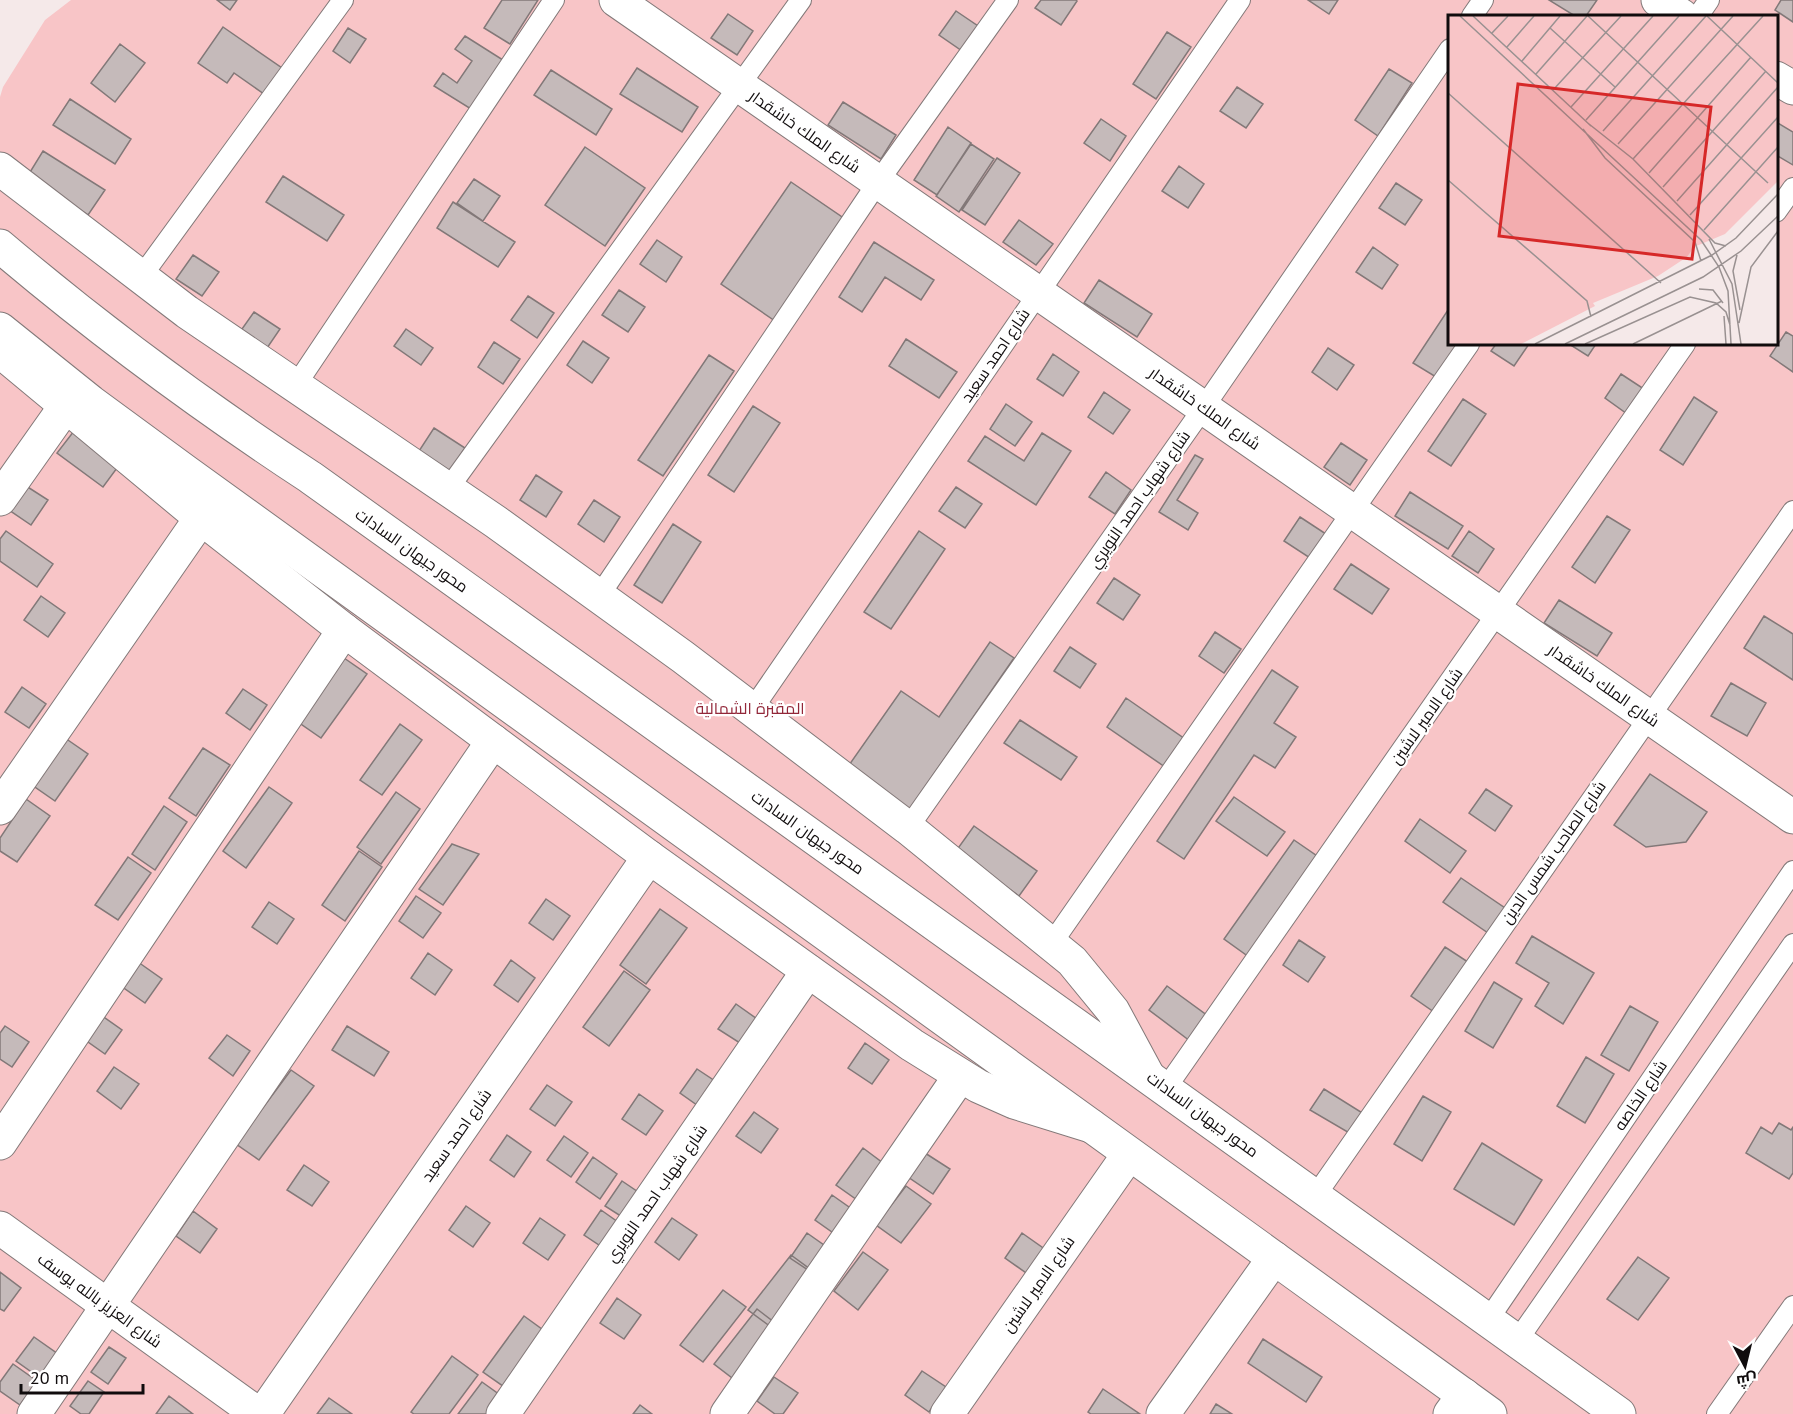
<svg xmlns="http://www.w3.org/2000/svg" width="1793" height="1414" font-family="'PT Sans',Cairo,sans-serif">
  <rect width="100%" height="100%" fill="#f5e9e9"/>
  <path fill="#f8c5c7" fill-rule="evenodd" d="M71,0H1793V1414H0V97L3,87L45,20ZM1450,16H1776V344H1450Z"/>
  <path fill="#c5baba" stroke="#827878" stroke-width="1.5" d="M217,0H237L230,10Z
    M502,0H538L510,44L484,28Z
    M1041,0H1076L1077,1L1061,25L1035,8Z
    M1308,0H1338L1329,14Z
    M1549,0H1597L1586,16H1575Z
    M1781,0H1793V22L1775,10Z
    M956,11L981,28L965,53L939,35Z
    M728,14L753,31L737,55L711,38Z
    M223,27L282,68L264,94L234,73L227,83L198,63Z
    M348,28L366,39L350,63L333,51Z
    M1167,32L1191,47L1156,99L1133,84Z
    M465,36L503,60L471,109L434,86L443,73L457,83L472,61L455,49Z
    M120,44L145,63L115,102L91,83Z
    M637,68L698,107L682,132L620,94Z
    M1389,69L1412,83L1378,136L1355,120Z
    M551,70L612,109L596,135L534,95Z
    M1237,87L1263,104L1246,128L1220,111Z
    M70,99L131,139L115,164L53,125Z
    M843,102L896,135L881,159L828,125Z
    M1101,119L1126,136L1110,161L1084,143Z
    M1776,122L1793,132V165L1776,155Z
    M948,127L971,143L937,195L914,180Z
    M971,144L994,159L959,212L936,196Z
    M585,147L645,188L605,246L545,205Z
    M43,151L105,190L88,215L27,177Z
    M997,158L1020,173L985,225L962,210Z
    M1179,166L1204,184L1188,208L1162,191Z
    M283,176L344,215L327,241L266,202Z
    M474,179L500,196L483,221L457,203Z
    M791,182L845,219L775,321L721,284Z
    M1396,183L1422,200L1405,225L1379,208Z
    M453,202L515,242L498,267L437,228Z
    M1019,220L1053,244L1036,265L1003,242Z
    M657,240L682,257L666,282L640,264Z
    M874,242L934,280L921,300L885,277L862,312L839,297Z
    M1373,247L1398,265L1382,289L1356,272Z
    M193,255L219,272L202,296L176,279Z
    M1099,280L1152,314L1137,337L1084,303Z
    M619,290L645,307L628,332L602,315Z
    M528,296L554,313L537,338L511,320Z
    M1448,310L1450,344H1459L1436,377L1413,363Z
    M254,312L280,329L263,354L237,336Z
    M406,329L433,348L421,365L394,346Z
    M1786,332L1793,336V372L1770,356Z
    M906,339L957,372L939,398L889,366Z
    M583,341L609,358L592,383L567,365Z
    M494,342L520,359L503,384L478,367Z
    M1496,344H1529L1514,366L1491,351Z
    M1569,344H1596L1588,356Z
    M1328,348L1354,365L1337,390L1312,372Z
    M1053,354L1079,372L1063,396L1037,379Z
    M709,355L734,371L663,476L638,460Z
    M1621,374L1647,391L1630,416L1605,398Z
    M1104,392L1130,410L1113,434L1088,417Z
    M1694,397L1717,412L1683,465L1660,450Z
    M1463,399L1486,414L1451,466L1428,451Z
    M1006,404L1032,422L1015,446L990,429Z
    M753,406L780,423L734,492L708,475Z
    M434,428L465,448L450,471L419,451Z
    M74,431L120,464L103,487L57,453Z
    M1042,433L1071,451L1036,505L968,461L985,436L1024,461Z
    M1341,443L1367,460L1350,485L1324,467Z
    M1195,455L1203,459L1177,500L1198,513L1188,530L1159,512Z
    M1106,472L1131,490L1115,514L1089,497Z
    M536,475L562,492L546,517L520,500Z
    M23,484L48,500L31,525L6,508Z
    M956,487L982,504L965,528L939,511Z
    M1410,492L1463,526L1448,549L1395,516Z
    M594,500L620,517L604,542L578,524Z
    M1607,516L1630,530L1595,583L1572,567Z
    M1300,517L1326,534L1310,558L1284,541Z
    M673,524L701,542L662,603L634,585Z
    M6,531L53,564L37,587L0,561V539Z
    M919,531L945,549L891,629L864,612Z
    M1469,531L1494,549L1478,573L1452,556Z
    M1351,564L1389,589L1372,614L1334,589Z
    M1114,578L1140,595L1123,620L1097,603Z
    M41,596L65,613L48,637L24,620Z
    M1559,600L1612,633L1597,656L1544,623Z
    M1764,616L1793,634V680L1744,648Z
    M1215,632L1241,649L1224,673L1199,656Z
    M990,642L1014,658L909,810L847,768L901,691L939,717Z
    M1070,647L1096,664L1080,688L1054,671Z
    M344,658L367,674L321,738L298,722Z
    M1272,670L1298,687L1274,723L1296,737L1275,768L1254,755L1184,859L1157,841Z
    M1731,683L1766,703L1747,736L1711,716Z
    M22,687L46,704L29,728L5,712Z
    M243,689L267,705L250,730L226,713Z
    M1126,698L1185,739L1165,767L1107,727Z
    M1020,720L1077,757L1061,780L1004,743Z
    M400,724L422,740L382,795L360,780Z
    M65,738L88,754L55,801L32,785Z
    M203,748L230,765L196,816L169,798Z
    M1650,774L1707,812L1686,842L1646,847L1614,825Z
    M269,787L292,803L246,868L223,851Z
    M1486,789L1512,806L1495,831L1469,813Z
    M396,792L420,809L381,864L357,847Z
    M1234,797L1285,832L1267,856L1216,821Z
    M26,799L50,816L17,862L0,851V838Z
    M164,806L187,822L155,870L132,854Z
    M1420,819L1466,851L1450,873L1405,841Z
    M974,826L1037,871L1019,896L956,851Z
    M1294,840L1320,858L1249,957L1224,939Z
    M452,844L479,854L443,905L419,889Z
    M359,851L382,867L345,921L322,905Z
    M128,857L151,873L118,920L95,905Z
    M1461,878L1508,910L1491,935L1443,902Z
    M416,896L441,913L423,938L399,921Z
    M546,899L570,916L553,940L529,923Z
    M269,902L294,919L277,944L252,927Z
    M660,909L687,928L646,984L620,965Z
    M1532,936L1594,973L1563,1024L1535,1006L1549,983L1516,963Z
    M1299,940L1325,957L1308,982L1283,965Z
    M1445,947L1468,962L1434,1012L1411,996Z
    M428,953L452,970L435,995L411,978Z
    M511,960L535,978L518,1002L494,985Z
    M138,962L162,979L145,1003L121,986Z
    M624,971L650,990L609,1046L583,1027Z
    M1494,982L1522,999L1493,1048L1465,1031Z
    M1167,986L1208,1016L1190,1041L1149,1010Z
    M736,1004L760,1021L743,1045L718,1029Z
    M1630,1006L1658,1022L1629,1071L1601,1055Z
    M98,1013L122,1030L105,1054L81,1037Z
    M5,1026L29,1042L12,1067L0,1059V1033Z
    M347,1026L389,1052L374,1076L332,1050Z
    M227,1035L250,1051L233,1076L209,1058Z
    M865,1043L889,1060L872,1084L848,1068Z
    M1586,1057L1614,1074L1585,1123L1557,1106Z
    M114,1067L139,1084L121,1109L97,1091Z
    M697,1069L721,1085L704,1110L680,1093Z
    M291,1070L314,1086L259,1160L236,1144Z
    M547,1085L572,1102L555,1126L530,1109Z
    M1324,1089L1364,1114L1351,1134L1310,1110Z
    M639,1094L663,1111L646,1135L622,1119Z
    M1423,1096L1451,1112L1422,1161L1394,1144Z
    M754,1112L778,1129L761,1153L736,1136Z
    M1779,1123L1791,1130L1793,1127V1173L1789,1179L1746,1153L1761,1127L1772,1134Z
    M507,1135L531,1152L514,1177L490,1160Z
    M564,1136L588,1153L571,1177L547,1160Z
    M1482,1143L1542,1180L1514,1225L1454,1189Z
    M863,1148L887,1166L860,1202L836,1185Z
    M925,1153L950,1169L933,1194L908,1177Z
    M593,1157L617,1174L600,1199L576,1182Z
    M304,1165L329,1182L312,1206L287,1190Z
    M622,1181L647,1198L630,1222L605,1206Z
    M906,1186L931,1204L901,1243L876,1225Z
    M832,1195L856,1212L839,1237L815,1220Z
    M466,1206L490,1223L473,1247L449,1230Z
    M601,1210L625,1227L608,1251L584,1235Z
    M193,1211L217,1229L200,1253L176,1236Z
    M540,1218L565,1235L548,1260L523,1243Z
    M672,1218L697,1235L679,1260L655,1242Z
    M807,1233L831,1250L814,1274L790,1258Z
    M1022,1233L1046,1250L1029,1275L1005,1258Z
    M863,1252L888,1270L858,1310L834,1291Z
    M791,1255L814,1272L771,1327L748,1310Z
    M1638,1257L1669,1278L1638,1320L1607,1299Z
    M0,1272L21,1288L4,1311L0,1309Z
    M723,1290L746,1307L703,1362L680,1345Z
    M617,1298L641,1315L624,1339L600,1323Z
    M757,1309L779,1326L736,1381L714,1364Z
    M524,1316L550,1335L510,1391L483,1372Z
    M34,1337L58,1354L40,1378L16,1361Z
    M1263,1339L1322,1377L1306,1402L1248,1363Z
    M109,1347L126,1358L108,1384L91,1372Z
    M452,1356L478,1375L449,1414H414L411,1412Z
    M13,1364L37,1381L20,1405L0,1391V1382Z
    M922,1371L946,1387L929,1412L905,1395Z
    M774,1377L798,1393L783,1414H775L757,1401Z
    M88,1381L104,1392L89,1414H81L70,1406Z
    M482,1382L507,1400L498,1414H458Z
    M1103,1389L1140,1414H1091L1088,1412Z
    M169,1396L193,1414H156Z
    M329,1398L352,1414H317Z
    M1216,1404L1232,1414H1210Z
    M640,1405L652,1414H633Z"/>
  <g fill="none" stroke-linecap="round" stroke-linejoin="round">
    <g stroke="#837979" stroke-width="22">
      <path id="service" d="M1472,16L1483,0
        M1698,16L1709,0
        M1776,212L1793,188
        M141,277L343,0
        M296,385L554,0
        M448,489L801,0
        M599,596L878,182L1008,0
        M752,710L1240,0
        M908,828L1204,407L1450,49
        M1052,943L1469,344
        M1166,1088L1685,344
        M1316,1195L1793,511
        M1488,1320L1793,871
        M1517,1341L1793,944
        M1717,1414L1793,1306"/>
    </g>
    <g stroke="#837979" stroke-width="35">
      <path id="minor" d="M616,0L1793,817
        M1658,0L1682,16
        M1776,78L1793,88
        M0,499L65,407
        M0,808L201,518
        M0,1143L344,630
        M0,1228L258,1414
        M34,1414L493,741
        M263,1414L649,857
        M503,1414L808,971
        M727,1414L960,1076
        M947,1414L1129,1154
        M1163,1414L1274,1258
        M1450,1414L1464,1395"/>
    </g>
    <g stroke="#837979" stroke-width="35">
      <path id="secondary" d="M0,246C99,330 202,406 310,477L1619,1414
        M0,329L91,402L185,471L1490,1414"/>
    </g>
    <g stroke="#837979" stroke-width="35">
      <path id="trunk" d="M0,169L187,312L496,522L683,657L908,828L1072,961L1113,1011L1147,1074
        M0,351L201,518L344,630L649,857L912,1045L978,1086L1014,1102L1091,1126"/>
    </g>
    <use href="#service" stroke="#fff" stroke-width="20"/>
    <use href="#minor" stroke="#fff" stroke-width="33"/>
    <use href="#secondary" stroke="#fff" stroke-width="33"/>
    <use href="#trunk" stroke="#fff" stroke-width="33"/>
  </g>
  <g text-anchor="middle" stroke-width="4.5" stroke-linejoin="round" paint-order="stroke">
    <g font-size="16" fill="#100c0d" stroke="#fff">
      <text transform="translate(805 131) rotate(35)" y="6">شارع الملك خاشقدار</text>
      <text transform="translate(995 355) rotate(-56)" y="6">شارع احمد سعيد</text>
      <text transform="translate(1205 408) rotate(35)" y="6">شارع الملك خاشقدار</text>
      <text transform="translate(1139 499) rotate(-55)" y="6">شارع شهاب احمد النويري</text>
      <text transform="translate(412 550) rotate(35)" y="6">محور جيهان السادات</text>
      <text transform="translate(1604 685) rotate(35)" y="6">شارع الملك خاشقدار</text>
      <text transform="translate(1426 716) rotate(-55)" y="6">شارع الامير لاشين</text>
      <text transform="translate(808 832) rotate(35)" y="6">محور جيهان السادات</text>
      <text transform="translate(1553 852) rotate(-55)" y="6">شارع الصاحب شمس الدين</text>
      <text transform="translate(1640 1095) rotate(-56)" y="6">شارع الخاصه</text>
      <text transform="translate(1203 1114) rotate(36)" y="6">محور جيهان السادات</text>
      <text transform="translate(456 1135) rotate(-55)" y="6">شارع احمد سعيد</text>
      <text transform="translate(656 1193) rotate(-55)" y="6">شارع شهاب احمد النويري</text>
      <text transform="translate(1038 1284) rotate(-55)" y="6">شارع الامير لاشين</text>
      <text transform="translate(100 1300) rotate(36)" y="6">شارع العزيز بالله يوسف</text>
    </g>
    <g font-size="16" fill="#922739" stroke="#fff">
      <text x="750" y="714">المقبرة الشمالية</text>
    </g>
  </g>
  <g transform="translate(1448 15)">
    <rect width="330" height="330" fill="#f5e9e9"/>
    <path d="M0,1H330V166L277,219L246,232L239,242L210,261L145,288L147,291L73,329H0Z" fill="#f8c5c7"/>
    <path fill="none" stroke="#999191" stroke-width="1.5" d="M12,1L253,225L271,252L280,276L283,329M25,1L143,111M140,1L320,168M259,1L330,68M102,13L167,72M44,18L60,1M59,32L86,1M74,46L112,1M88,59L139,1M105,75L173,1M0,78L213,268M123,92L205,1M138,105L231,1M141,109L185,144L267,228L278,231M135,114L157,143L247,227L253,246M155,116L258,1M170,129L285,1M185,144L315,1M201,158L303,42M0,165L139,286L143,302M215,172L318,56M229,186L330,72M242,200L330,102M256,215L330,132M261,224L284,269L293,329M289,240L285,256L292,295M251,274L265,275L275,288M276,301L278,329M291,308L303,252L330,216M87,329L264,240L288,223L330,179M117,329L255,262L293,236L330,201M137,329L242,282L268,288L278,297L282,310M185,329L274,286"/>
    <path fill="#d62828" fill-opacity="0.15" stroke="#d62828" stroke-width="3" d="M70,69L263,92L244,244L51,221Z"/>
    <rect width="330" height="330" fill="none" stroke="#100c0d" stroke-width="3"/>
  </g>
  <g transform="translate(1745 1366) rotate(173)" stroke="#ffffff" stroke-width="4.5" paint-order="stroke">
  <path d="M0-4.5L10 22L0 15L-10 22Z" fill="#100c0d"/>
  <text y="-9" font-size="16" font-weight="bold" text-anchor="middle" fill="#100c0d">ش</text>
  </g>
  <path d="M21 1384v9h122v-9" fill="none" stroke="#100c0d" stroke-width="3"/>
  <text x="30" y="1384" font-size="18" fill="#100c0d" stroke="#ffffff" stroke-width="4.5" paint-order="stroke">20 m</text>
</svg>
